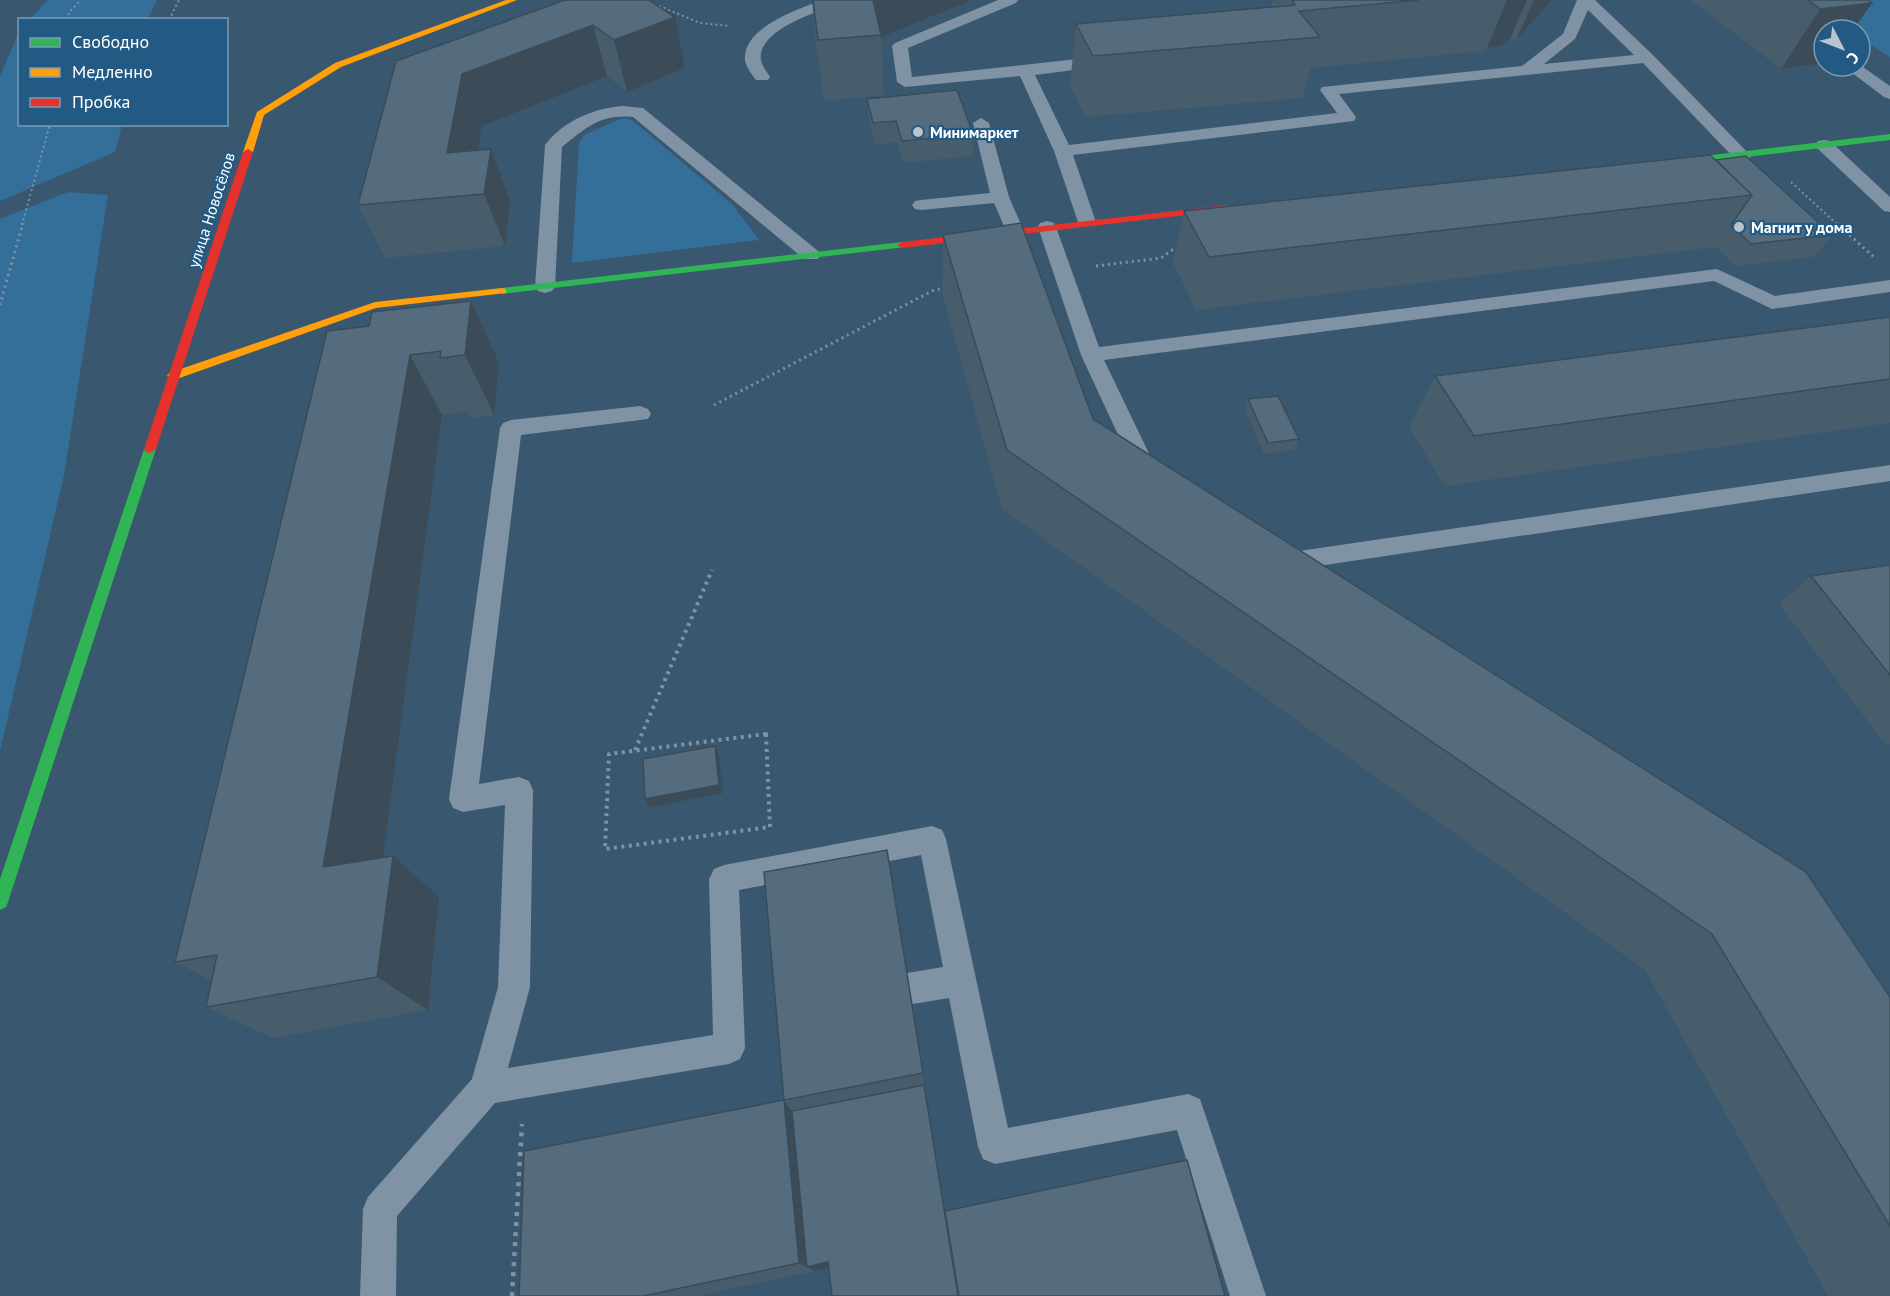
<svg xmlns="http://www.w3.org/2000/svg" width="1890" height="1296" font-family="'PT Sans',sans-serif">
  <rect width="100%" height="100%" fill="#39576e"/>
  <path fill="#346f99" d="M48,0H157L148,19H30Z
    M1802,0H1890V57L1860,38V30H1848Z
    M19,32L20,124L122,125L115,152L0,201V76Z
    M622,118L632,120L732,204L759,240L572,263L579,143L584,135Z
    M68,192L108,195L64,475L0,751V219Z"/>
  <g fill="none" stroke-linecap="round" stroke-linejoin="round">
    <path stroke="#7f93a4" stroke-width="2" stroke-dasharray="2 3" stroke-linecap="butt" d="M645,0L700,23L729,26
      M68,20L69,12L81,0
      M169,20L179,0
      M1791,182L1838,225
      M22,225L50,124"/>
    <path stroke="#7f93a4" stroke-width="3" stroke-dasharray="2 4" stroke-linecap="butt" d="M1836,223L1874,257
      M1096,266L1161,258L1175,248
      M0,305L23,223
      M714,405L934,290L946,288"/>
    <path stroke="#7f93a4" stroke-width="4" stroke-dasharray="3 4.5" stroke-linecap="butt" d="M766,734L770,827L605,849L609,754Z
      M635,750L712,570"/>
    <path stroke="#7f93a4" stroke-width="4.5" stroke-dasharray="4 6" stroke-linecap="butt" d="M512,1296L522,1124"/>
    <path fill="#7f93a4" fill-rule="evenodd" d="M822,0H843L841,3C819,11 756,30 761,60C762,66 767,72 770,77L768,80H756C752,75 746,67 745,60C742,28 798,9 822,0Z
      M998,0H1018L1016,3L908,48L912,77L1105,56L1111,58L1113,61L1105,66L1035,75L1069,145L1337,113L1320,90L1322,87L1522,66L1563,34L1577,0H1595L1653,55L1751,156L1748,160H1736L1643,63L1339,94L1356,117L1354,121L1073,155L1096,222L1094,226H1080L1078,222L1054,151L1020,76L905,87L897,82L892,46L895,43ZM1588,10L1634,55L1544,64L1575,39Z
      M1860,65L1890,86V99L1884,97L1843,66Z
      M623,106L643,108L818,251L820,255L818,259H804L633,117C600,114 586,128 562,147L555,287L552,291L545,293L538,291L535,287L545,145C563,121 594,108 623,106Z
      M981,118L989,123L1009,197L1024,231L1022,235H1008L994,203L921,210L915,209L912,205L915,201L921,200L990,193L973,123Z
      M1824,140L1830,141L1890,197V212L1884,211L1818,149L1815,145L1818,141Z
      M1047,221L1054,223L1056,227L1099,347L1717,269L1775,296L1890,280V292L1772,309L1714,281L1104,360L1154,464L1163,474L1160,480L1152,482L1137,475L1134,469L1081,355L1038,227L1040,223Z
      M640,406L648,409L651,414L648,419L521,435L479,784L519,777L529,781L533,790L530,987L508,1068L713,1035L709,879L714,869L724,865L932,826L942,830L946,839L1008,1128L1188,1094L1200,1099L1266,1296H1230L1177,1130L995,1164L983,1159L978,1147L949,998L907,1005L896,1000L891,989L896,978L907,973L943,967L921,855L739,890L745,1048L740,1059L729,1064L495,1103L397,1216L396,1296H360L363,1209L368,1197L472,1079L498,987L505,805L463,812L453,808L449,799L500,428L503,423L511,420Z
      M1890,465V481L1278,572L1269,570L1266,563L1269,556L1278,554Z"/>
    <path fill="#30b455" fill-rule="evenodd" d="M1890,134V140L1670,166L1665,163L1670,160Z
      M902,242L906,243V247L502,294L497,291L502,288Z
      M150,445L156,449L8,902L6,907L0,910V879L144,449Z"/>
    <path fill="#ff9f0a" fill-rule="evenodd" d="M506,0H517L341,67L264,115L253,152L248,155L243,152L257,112L335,63Z
      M502,288L506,289V293L376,308L177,379L173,380L167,376L169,373L375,302Z"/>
    <path fill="#e5322d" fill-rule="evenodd" d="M248,149L253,152L156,449L150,453L146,452L144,449L243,152Z
      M1227,205L1230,206V210L902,248L897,245L902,242Z"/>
  </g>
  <path fill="#485d6c" d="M565,0L685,68L627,92L607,76L482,126L478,150L510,201L505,246L385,258L358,205Z
    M812,0H972L881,37L884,95L824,101L816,44Z
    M1273,0H1552L1516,40L1510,39L1501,46L1487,48L1486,51L1311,68L1302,98L1086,117L1070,85L1076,24L1271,7Z
    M1691,0H1868L1872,3L1853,30H1824V63L1781,69Z
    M867,99L973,134V156L903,163L897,142L875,145L869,121Z
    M1716,160L1832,235L1814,257L1735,266L1716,247L1196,310L1173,263L1184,211Z
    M943,235L1093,419L1890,997V1296H1828L1645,970L1002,509L943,296Z
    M1890,317V423L1445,486L1409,427L1435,376Z
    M369,326L499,363L494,415L471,418L468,412L442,415L382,858L439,897L428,1010L273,1038L206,1007L212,981L175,962Z
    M1248,399L1299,439L1295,450L1264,454L1245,410Z
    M1890,565V744L1886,745L1779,604L1811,576Z
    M923,1073L924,1085L945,1215L1225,1296H832L829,1268L698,1296H519L784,1100Z"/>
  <path fill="#3b4c58" d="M870,0H972L881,37Z
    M1507,0H1527L1510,39L1501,46L1487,48Z
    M1534,0H1552L1516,40Z
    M1872,3L1853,30H1824V63L1781,69L1820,9Z
    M675,17L685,68L627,92L614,40Z
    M593,25L607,76L482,126L471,195L447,153L462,74Z
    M491,149L510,201L505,246L484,194Z
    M471,301L499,363L494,415L465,355Z
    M410,355L442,415L376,908L323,867Z
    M715,746L719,755L723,793L650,807L645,799Z
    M393,856L439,897L428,1010L377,977Z
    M784,1100L800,1123L828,1262L835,1266L814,1271L799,1263Z"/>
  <path fill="#546c7e" stroke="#3b4c58" stroke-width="1.5" d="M565,0H649L675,17L614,40L593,25L462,74L447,153L491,149L484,194L358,205L396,61Z
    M813,0H873L881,35L818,40Z
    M1292,0H1419L1299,11L1320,37L1093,56L1076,24L1295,5Z
    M1808,0H1868L1872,3L1820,9Z
    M957,90L973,134L902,141L896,121L873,123L867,99Z
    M1710,155L1752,195L1209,257L1184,211Z
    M1746,156L1832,235L1751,244L1731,225L1752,195L1716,160Z
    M1021,223L1093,419L1806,872L1890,997V1226L1712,934L1007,450L943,235Z
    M471,301L465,355L440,358L441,351L410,355L323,867L393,856L377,977L206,1007L217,955L175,962L327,331L369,326L372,312Z
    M1890,317V379L1474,436L1435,376Z
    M1278,396L1299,439L1268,443L1248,399Z
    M1890,565V675L1811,576Z
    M715,746L719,785L645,799L643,759Z
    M887,850L923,1073L784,1100L799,1263L643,1296H519L524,1151L784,1100L764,872Z
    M924,1085L958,1296H832L828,1262L807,1267L792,1111Z
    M1187,1160L1225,1296H959L945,1211Z"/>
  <g fill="#bac4cc" stroke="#235a84" stroke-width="2">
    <circle cx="918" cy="132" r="6"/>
    <circle cx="1739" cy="227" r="6"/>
  </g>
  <g text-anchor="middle" stroke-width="4.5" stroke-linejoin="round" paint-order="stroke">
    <g font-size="16" font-weight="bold" fill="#fff" stroke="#235a84" text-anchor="start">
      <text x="930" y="138">Минимаркет</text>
      <text x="1751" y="233">Магнит у дома</text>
    </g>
    <g font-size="16" fill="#fff" stroke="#235a84">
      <text transform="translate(211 210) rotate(-72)" y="6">улица Новосёлов</text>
    </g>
  </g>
  <rect x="18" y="18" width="210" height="108" fill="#235a84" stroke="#7b9cb5" stroke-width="1.5"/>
  <rect x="30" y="38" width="30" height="9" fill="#30b455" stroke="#7b9cb5" stroke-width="1.5"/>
  <text x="72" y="48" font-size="18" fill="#ffffff">Свободно</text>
  <rect x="30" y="68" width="30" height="9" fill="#ff9f0a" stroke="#7b9cb5" stroke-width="1.5"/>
  <text x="72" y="78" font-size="18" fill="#ffffff">Медленно</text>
  <rect x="30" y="98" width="30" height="9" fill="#e5322d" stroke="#7b9cb5" stroke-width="1.5"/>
  <text x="72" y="108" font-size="18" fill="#ffffff">Пробка</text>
  <g transform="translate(1842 48) rotate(132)"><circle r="28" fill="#235a84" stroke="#7b9cb5" stroke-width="1.5"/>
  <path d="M0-4.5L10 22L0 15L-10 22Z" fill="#bac4cc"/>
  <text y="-9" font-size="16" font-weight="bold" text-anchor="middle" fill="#ffffff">С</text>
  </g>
</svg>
